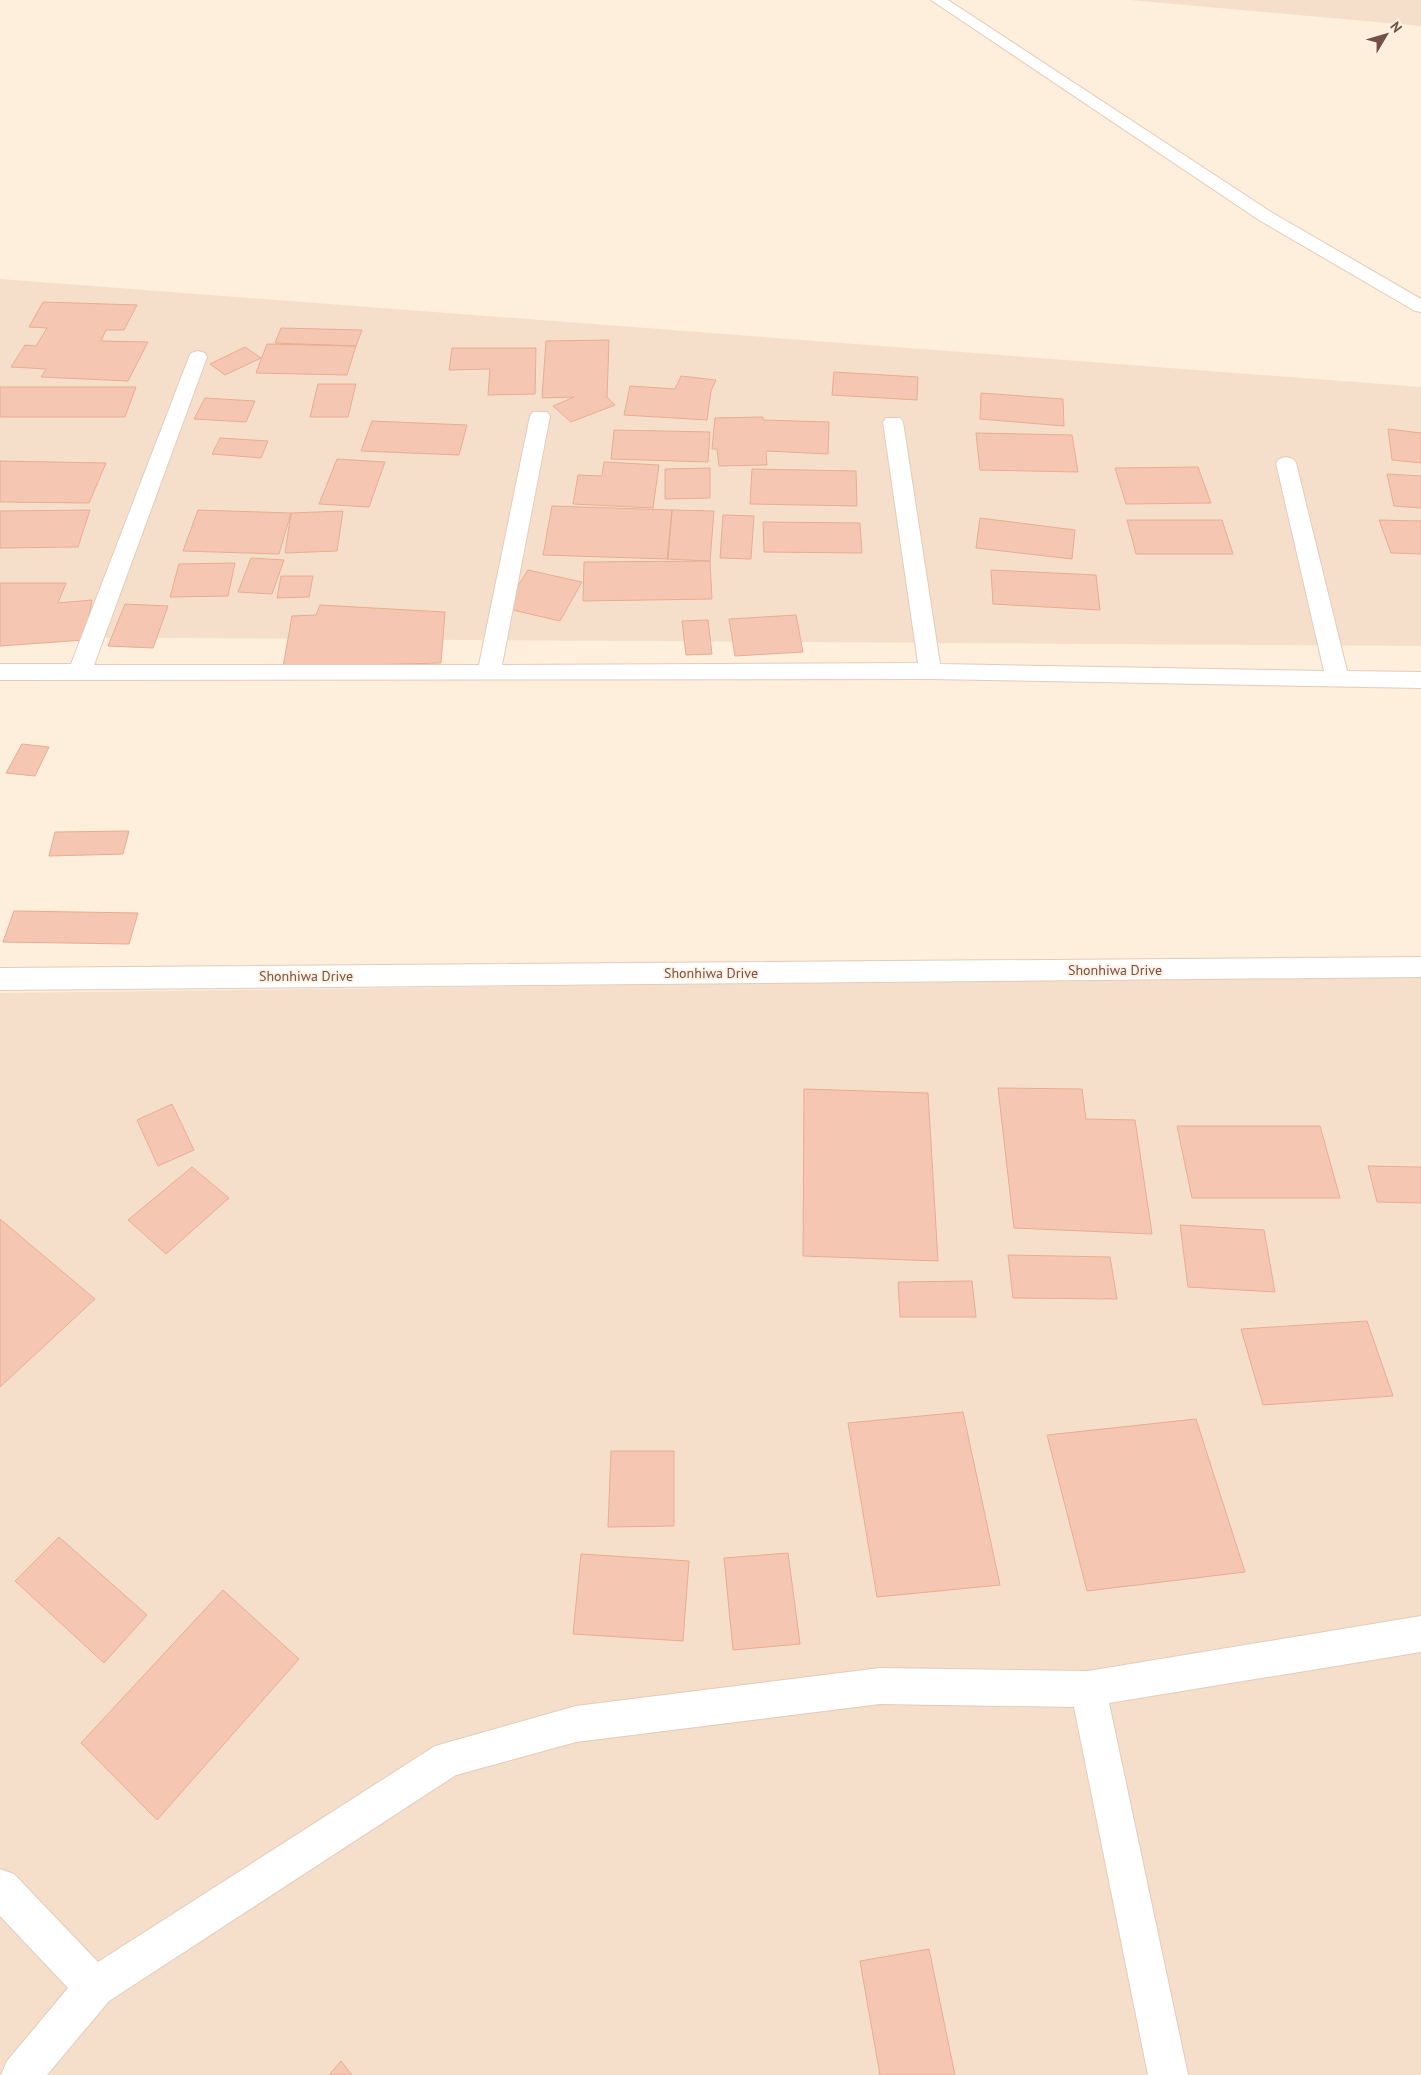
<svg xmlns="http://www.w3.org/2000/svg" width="1421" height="2075" font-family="'PT Sans',sans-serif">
  <rect width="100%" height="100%" fill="#feeedc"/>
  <path fill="#f6dfca" d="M1130,0H1421V26Z
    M0,279L1421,387V646L0,637Z
    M1421,975V2075H0V993Z"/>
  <path fill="#f5c7b2" stroke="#e8ac92" d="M43,302L137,305L124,330H106L101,341L148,342L128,381L41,377L46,369L11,367L25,345L36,346L47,328L29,327Z
    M281,328L362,330L356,346L275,343Z
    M609,340L607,397L615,405L571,422L553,406L574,397L542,398L546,341Z
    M267,344L356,346L347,375L256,373Z
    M245,347L261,358L225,375L210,364Z
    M452,348H536L535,394L488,395L490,369L449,370Z
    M834,372L918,377L917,400L832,395Z
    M681,376L716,380L711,391L707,420L624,415L630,386L675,389Z
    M318,384H356L348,417H310Z
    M0,387H136L125,417H0Z
    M981,393L1063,399L1064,426L980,419Z
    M205,398L255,401L246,422L194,419Z
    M763,417V420L829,422L828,454L766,451L767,465L719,466L717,449H712L715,418Z
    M372,421L467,425L459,455L361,451Z
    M1388,429L1421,433V463L1392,460Z
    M614,430L710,432L708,462L611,459Z
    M976,433L1072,435L1078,472L980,470Z
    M220,438L268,441L261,458L212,454Z
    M337,459L385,462L369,507L319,504Z
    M0,461L106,463L89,503L0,502Z
    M604,462L659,465L653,508L573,504L578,475L602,476Z
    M1198,467L1211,503L1126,504L1115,468Z
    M710,468V498L665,499V469Z
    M752,469L856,471L857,506L750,504Z
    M1387,474L1421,476V508L1394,506Z
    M552,506L672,510L668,559L543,555Z
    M90,510L78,547L0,548V511Z
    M198,510L291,513L279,554L183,551Z
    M672,510L714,511L710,561L667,559Z
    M343,511L337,551L285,553L291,513Z
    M723,515L754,516L751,559L720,558Z
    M980,518L1075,530L1072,559L976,548Z
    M1127,520H1222L1233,554H1136Z
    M1379,520L1421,521V554L1391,553Z
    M763,522L860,523L862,553L764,552Z
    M251,558L284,560L272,594L238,592Z
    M710,561L712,599L583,601L584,562Z
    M235,563L228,596L170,597L179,564Z
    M528,570L582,582L560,621L504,608Z
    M991,570L1096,575L1100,610L993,604Z
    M281,576H313L309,597L277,598Z
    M0,583H66L58,603L92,600L84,640L0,646Z
    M125,604L168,606L153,648L108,646Z
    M320,605L445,612L441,663L283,667L292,616L316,615Z
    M796,615L803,652L735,656L729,619Z
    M708,620L712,654L686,655L682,621Z
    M22,744L49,747L35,776L6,773Z
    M129,831L123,854L49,856L55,832Z
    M14,911L138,913L129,944L3,942Z
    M998,1088L1082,1089L1086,1119L1135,1120L1152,1234L1014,1228Z
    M804,1089L928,1093L938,1261L803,1256Z
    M172,1104L194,1150L158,1166L137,1120Z
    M1177,1126H1320L1340,1198H1192Z
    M1368,1166L1421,1167V1203L1377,1202Z
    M192,1167L229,1198L166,1254L128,1220Z
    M0,1219L95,1299L0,1387Z
    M1180,1225L1264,1230L1275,1292L1188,1287Z
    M1008,1255L1110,1257L1117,1299L1013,1298Z
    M972,1281L976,1317H900L898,1282Z
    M1367,1321L1393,1396L1263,1405L1241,1329Z
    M963,1412L1000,1585L877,1597L848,1423Z
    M1196,1419L1245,1572L1087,1591L1047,1435Z
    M611,1451H674V1526L608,1527Z
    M59,1537L147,1615L104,1663L15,1581Z
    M788,1553L800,1644L733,1650L724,1558Z
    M581,1554L689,1561L683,1641L573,1634Z
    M223,1590L299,1659L157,1820L81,1743Z
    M929,1949L955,2075H880L860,1961Z
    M341,2061L352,2075H329Z"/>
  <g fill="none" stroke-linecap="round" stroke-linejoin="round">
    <g stroke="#e3cbbb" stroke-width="2">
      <path id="minor" d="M931,0H948L1271,212L1421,299V312L1415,311L1259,220Z
        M198,351L205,353L207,357L94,665H479L530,416L533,412H547L550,416L502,665L918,663L883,422L886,418H900L903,422L940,664L1324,671L1276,463L1279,459L1286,457L1293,459L1296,463L1347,671L1421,672V688L930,679L0,680V664H71L189,357L191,353Z
        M1421,1616V1652L1109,1703L1188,2075H1148L1074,1707L880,1704L576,1742L456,1775L109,2001L47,2075H1L7,2061L68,1988L0,1916V1869L14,1874L98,1962L435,1746L576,1706L880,1668L1088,1671Z"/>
    </g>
    <g stroke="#e3cbbb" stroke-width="2">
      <path id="tertiary" d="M1421,957V977L0,990V968Z"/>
    </g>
    <use href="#minor" fill="#fff" fill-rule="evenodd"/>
    <use href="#tertiary" fill="#fff" fill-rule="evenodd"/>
  </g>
  <g text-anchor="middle" stroke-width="4" stroke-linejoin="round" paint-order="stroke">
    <g font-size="14" fill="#745144" stroke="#fff2e4">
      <text x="1115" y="975">Shonhiwa Drive</text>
      <text x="711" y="978">Shonhiwa Drive</text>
      <text x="306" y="981">Shonhiwa Drive</text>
    </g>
  </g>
  <g transform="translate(1386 35) rotate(52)" stroke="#fff2e4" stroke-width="4" paint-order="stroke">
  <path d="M0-4L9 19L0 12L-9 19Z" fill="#745144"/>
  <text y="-8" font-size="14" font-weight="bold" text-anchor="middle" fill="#745144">N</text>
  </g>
</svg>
